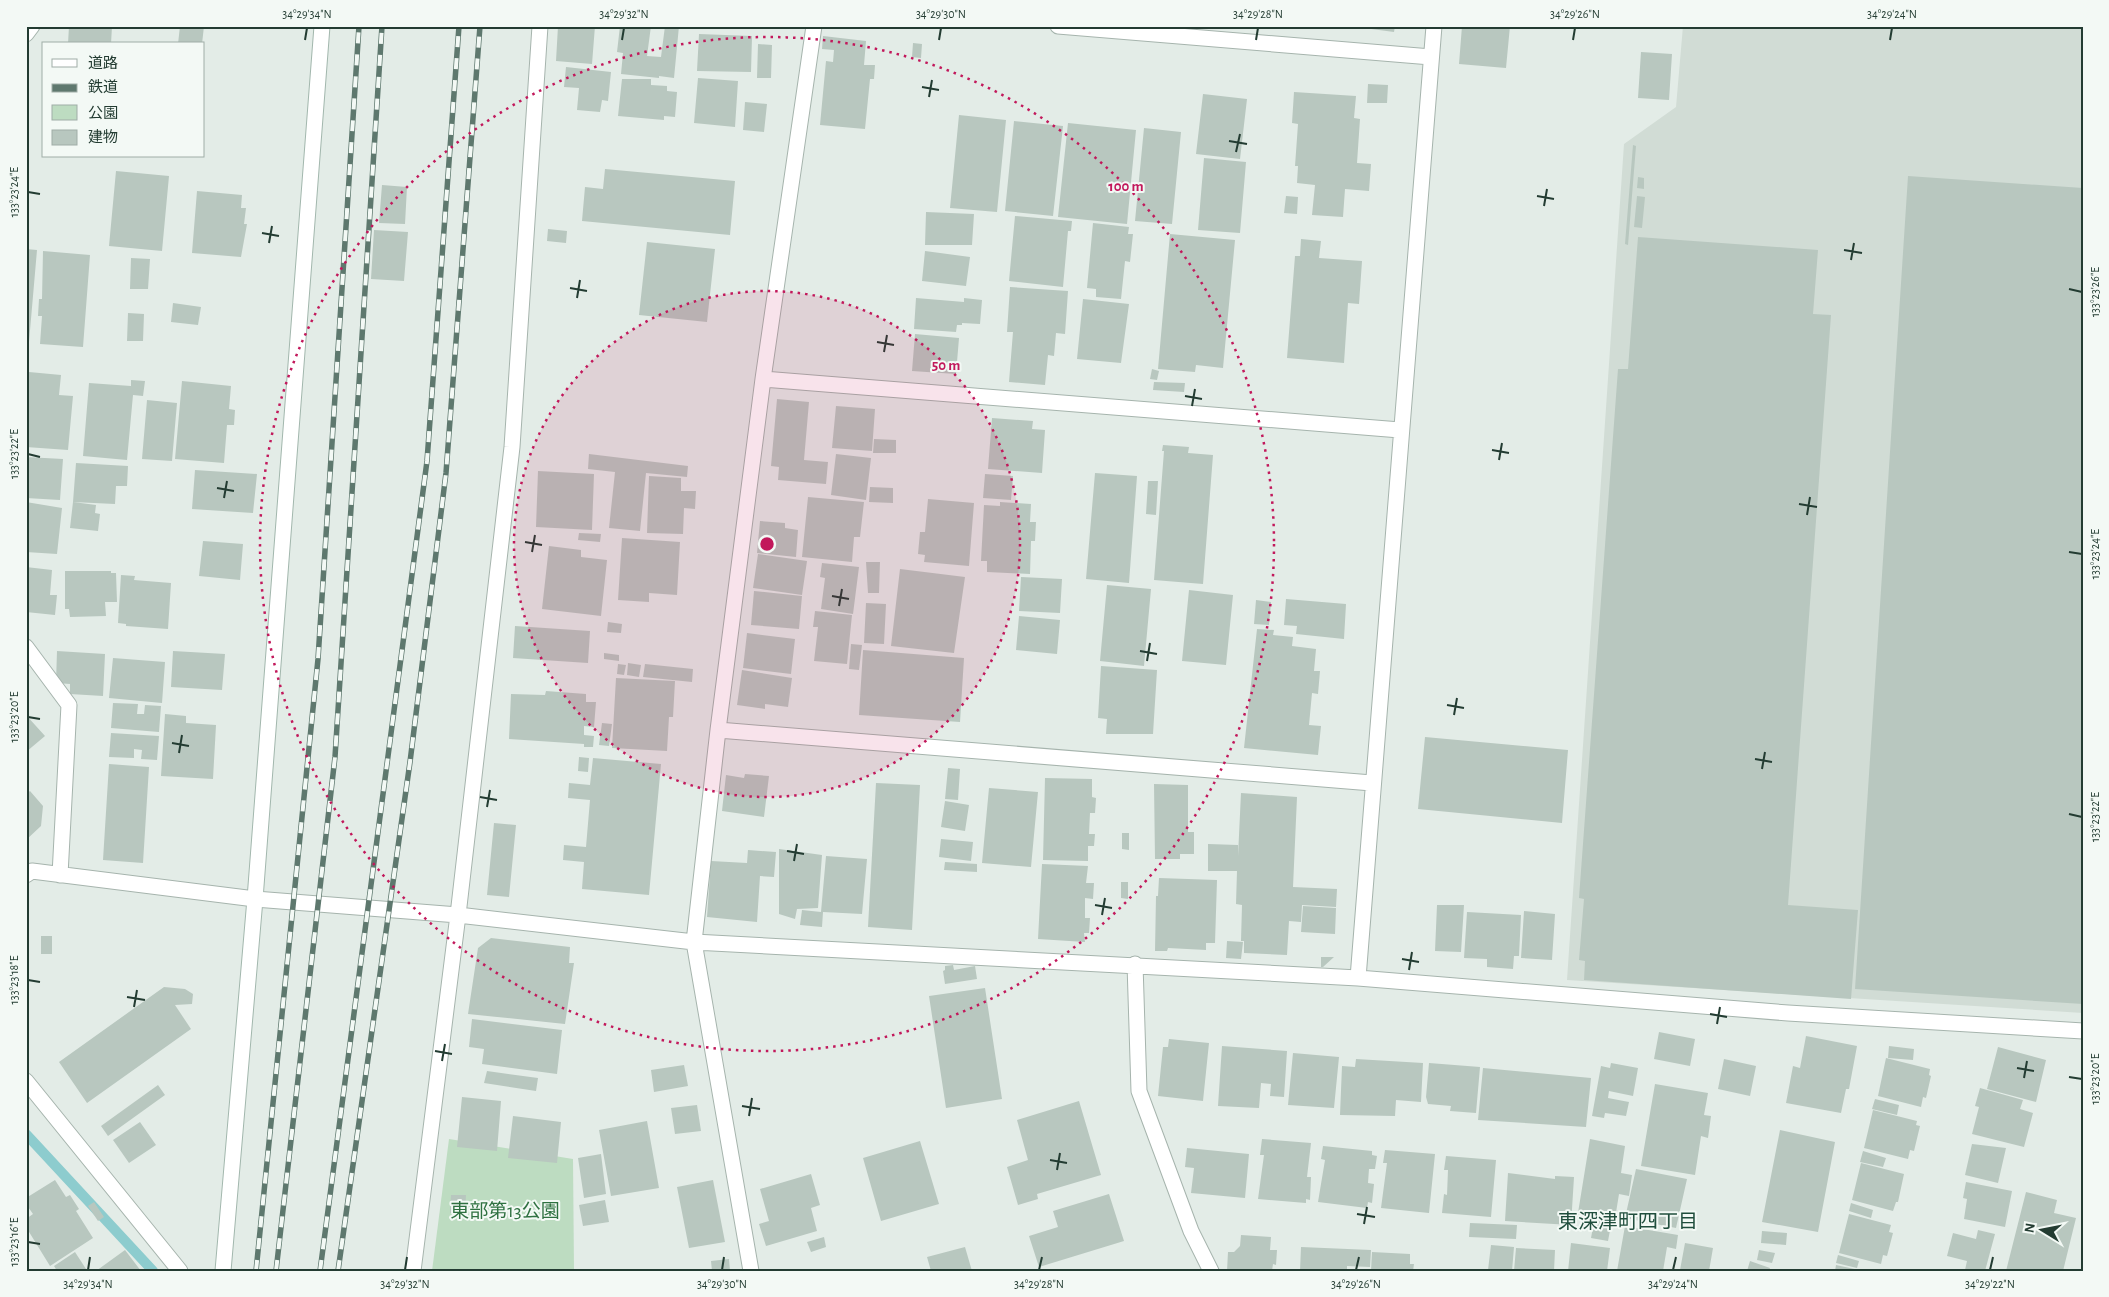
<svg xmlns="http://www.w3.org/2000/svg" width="2109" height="1297" font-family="'Alegreya Sans','Noto Sans JP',sans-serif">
  <rect width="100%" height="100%" fill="#e3ece7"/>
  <path fill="#d1dcd5" d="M1683,26H2083V1013L1567,980L1624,144L1676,107Z"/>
  <path fill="#bddcc1" d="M449,1139L573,1159L574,1271H432Z"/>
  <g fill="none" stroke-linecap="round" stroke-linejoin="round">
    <path stroke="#8dccce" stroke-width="10" d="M26,1134L153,1271"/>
  </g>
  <path fill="#b8c7bf" d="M69,26H112L111,44H68Z
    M180,26H204L202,44H178Z
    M558,26H595L592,64L556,61Z
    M620,26H651L647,56L661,57L665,26H679L674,78L659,76V78L621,74L623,53L617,52Z
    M1349,26H1395L1394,32Z
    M1462,26H1510L1506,68L1459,64Z
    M699,34L752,36L751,72L697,71Z
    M823,36L866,41L864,65H875L874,79H870L865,129L820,125L826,61L833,62L834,50L822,49Z
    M913,43L922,44L921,58L912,57Z
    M758,44L772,45L771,78H757Z
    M1641,52L1672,54L1669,100L1638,98Z
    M566,67L611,72L608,101L602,100L600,112L577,110L579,88L564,87Z
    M698,78L738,81L735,127L694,123Z
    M622,79H651V85L667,86V91L677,92L675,117L664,116V120L618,116Z
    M1368,84L1388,85L1387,103H1367Z
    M1294,92L1356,96L1354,118L1360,119L1357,163L1371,164L1369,191L1345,189L1343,217L1312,215L1315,185L1297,183L1298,166H1295L1298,124L1292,123Z
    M1203,94L1247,99L1240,159L1196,154Z
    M745,102L767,104L764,132L743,130Z
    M959,115L1006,120L997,212L950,208Z
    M1014,121L1063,126L1053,216L1005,211Z
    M1068,123L1136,130L1127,224L1058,217Z
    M1144,128L1181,132L1172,224L1135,221Z
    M1633,145L1636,146L1628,245L1625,244Z
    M1204,158L1246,162L1240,233L1198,230Z
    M605,169L735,181L730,235L582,221L585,187L603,189Z
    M116,171L169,176L162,251L109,246Z
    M1908,176L2083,188V1004L1855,989Z
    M1638,177L1644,178V189L1637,188Z
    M382,185L407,187L405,224L379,223Z
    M197,191L242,195L241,208H246L244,224H247L241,257L192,253Z
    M1286,196L1298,197L1297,214L1284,213Z
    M1637,196L1645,197L1642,228L1634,227Z
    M926,212L974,214L972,245H925Z
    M1015,216L1072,221L1071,231H1068L1063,287L1009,281Z
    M1093,223L1129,227L1128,234H1133L1130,262L1125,261L1121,299L1096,297V289L1087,288Z
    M548,229L567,231L566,243L547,241Z
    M374,230L408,232L404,281L371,279Z
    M1170,234L1235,240L1223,368L1196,365L1195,372L1158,369Z
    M1638,237L1818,250L1813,314L1831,315L1788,905L1858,910L1851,999L1584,980L1585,961L1579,960L1584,899L1579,898L1618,369H1628Z
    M1301,239L1321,241L1319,258L1362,261L1359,304L1348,303L1344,363L1287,358L1295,256H1300Z
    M647,242L715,249L707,322L639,315Z
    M26,249L37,250L29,342H26Z
    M43,251L90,255L83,347L40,344L42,316H38L39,299H42Z
    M925,251L970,257L966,286L922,281Z
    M131,258L150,259L148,289H130Z
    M1010,287L1068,291L1065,334L1056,333L1054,356L1048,355L1045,385L1009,382L1013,332H1007Z
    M916,298L964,302V298L982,300L980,324L962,323V325H957L956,332L914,329Z
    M1083,299L1129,304L1121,363L1077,359Z
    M173,303L201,307L198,325L171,322Z
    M128,313L144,314L143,341H127Z
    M915,334L959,338L956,374L912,371Z
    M1152,369L1159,371L1157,380L1150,379Z
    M29,372L61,375L59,395L73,396L68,450L26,447Z
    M131,380L145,381L143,396L133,395L127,460L83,456L89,383L131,386Z
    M182,381L231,386L229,409L235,410L234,425H227L224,463L175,459Z
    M1154,382L1185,383L1184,392L1153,390Z
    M777,399L809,402L804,460L828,462L826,484L778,480L779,467L771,466Z
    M147,400L177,403L172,461L142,459Z
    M836,406L875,409L872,451L832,448Z
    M992,418L1033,421L1032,429L1045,430L1042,473L988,469Z
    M874,439L896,440V453H873Z
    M1163,445L1189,447L1188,453L1213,455L1203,584L1154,580L1164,451H1162Z
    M589,454L688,466L687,477L646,473L640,531L609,528L615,472L588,469Z
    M836,454L871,458L866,500L831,495Z
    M26,457L63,459L60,500L26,498Z
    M76,463L128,466L127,486H116L115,504L73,502Z
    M195,470L257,474L253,513L192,509Z
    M538,471L594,474L592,530L536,527Z
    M1095,473L1137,476L1129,583L1086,579Z
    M985,474L1013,476L1011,500L983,498Z
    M649,476L681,478V491H696L695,509L684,508L683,534L647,533Z
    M1148,481H1158L1156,515L1146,514Z
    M870,487L893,488V503L869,502Z
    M808,497L864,502L860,537H854L852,562L802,557Z
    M928,499L974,503L969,566L924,562L925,555L918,554L920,532H925Z
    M26,502L62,508L57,554L26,552Z
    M73,502L96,505L95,513L100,514L98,531L70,528Z
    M1000,502L1031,504L1030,522H1036L1035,541H1031L1030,574L987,572V561H981L984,505L1000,506Z
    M760,521L785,523V528L798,530L796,557L757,553Z
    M579,533L601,534L600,542L578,540Z
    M622,538L680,542L677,595L649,593V602L618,600Z
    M203,541L243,544L240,580L199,576Z
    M549,546L581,550V557L607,560L601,616L542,609Z
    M758,554L807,561L802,595L753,588Z
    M866,562H880L879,593H868Z
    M822,563L859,567L853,614L821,609L825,578L820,577Z
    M26,567L52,570L50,595H57L55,615L26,612Z
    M900,569L965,577L954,653L891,646Z
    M65,571H111V573H116L117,602H105L106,616L70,617L69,609H65Z
    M121,575L135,576L134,580L171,583L168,629L126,626V624L118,623Z
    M1021,577L1062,579L1060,613L1019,611Z
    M1107,585L1151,589L1144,666L1100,661Z
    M1189,590L1233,595L1226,665L1182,661Z
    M754,591L802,596L799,629L751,625Z
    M1286,599L1346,604L1344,639L1296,634L1297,626L1284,625Z
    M1256,600L1271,602L1269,625L1254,624Z
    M866,603L886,604L884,644L864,643Z
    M815,611L852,615L847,664L814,661L818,627H813Z
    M1019,616L1060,620L1057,654L1016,650Z
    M608,622L622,624L621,633L607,632Z
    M515,626L590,631L588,663L513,658Z
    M1257,629L1274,630L1273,635L1293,637L1292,646L1316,649L1314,671H1320L1318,694L1312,693L1309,725L1321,726L1318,755L1244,748Z
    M747,633L795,639L791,674L743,668Z
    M851,644L862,645L859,670L849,669Z
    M863,650L964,658L960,722L859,715Z
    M57,651L105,654L103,696L70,694V684L56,683Z
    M173,651L225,654L222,690L171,687Z
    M604,653L619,655V661L604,659Z
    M113,658L165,662L162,703L109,698Z
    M628,663L641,665L639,677L627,675Z
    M618,664L626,665L624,675L617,674Z
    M645,664L693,669L692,682L643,677Z
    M1101,666L1157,670L1153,734H1106L1107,719L1098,718Z
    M742,670L792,678L788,707L765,704V709L737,705Z
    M616,678L675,681L673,717H669L667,751L612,748Z
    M546,691L586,694V702H596L594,727L584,726V735L594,736L593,747H584V744L509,739L511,694L545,695Z
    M113,703L138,704L137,714H144L145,705L161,706L159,732L111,728Z
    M165,714L186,716V723L216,725L213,779L161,776Z
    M26,715L45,736L26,752Z
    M602,723L612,724L609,746L599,745Z
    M111,733L159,736L157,760L141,759L142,750L134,749V758L109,757Z
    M1425,737L1568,750L1562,823L1418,809Z
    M579,757L589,758L588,772L578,771Z
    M593,758L661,764L649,895L582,889L584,862L563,860L564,845L586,847L590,800L568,798L569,783L590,785Z
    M109,764L149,767L143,863L103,860Z
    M948,768L960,769L958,800L945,799Z
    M745,774L769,776L764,817L722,811L726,775L744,778Z
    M1045,778L1092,779V797L1096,798L1095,813H1090L1089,834H1095L1094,846H1088V861L1043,860Z
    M876,783L920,785L912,930L868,927Z
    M1154,784L1188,785V832H1194V854H1180V859H1155Z
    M989,788L1038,792L1031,867L982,863Z
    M30,791L43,806L41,826L26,840V794Z
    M1241,793L1297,797L1293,887L1337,889L1336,907L1302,905L1301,922L1289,921L1287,955L1244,953V941H1241L1242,905L1236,904L1237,871H1208V844L1238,845V856Z
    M945,801L969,805L965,831L941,827Z
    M494,823L516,825L509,897L487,895Z
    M1122,833H1129V850L1122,849Z
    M941,839L973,842L971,861L939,857Z
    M779,849L822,855L818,908L797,909L795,919L779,914Z
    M748,850L776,852L774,877L760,876L757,922L707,917L711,861L747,863Z
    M826,856L867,859L862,914L823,912L822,927L800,925L802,910L821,912Z
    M945,862L977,864V872L944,870Z
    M1042,864L1088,866L1086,883H1094L1093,899L1085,898V918H1090L1089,933H1084L1085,942L1038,939Z
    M1159,878L1217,880L1215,943H1206V950L1168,948L1167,951H1155L1156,896H1158Z
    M1121,882H1128V899L1121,898Z
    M1437,905H1464L1461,952L1435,951Z
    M1303,906L1336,908L1335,934L1301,932Z
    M1524,911L1555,914L1552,960L1521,958Z
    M1467,912L1521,915L1519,956H1514L1513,969L1487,967V959L1464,958Z
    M41,936H52V954H41Z
    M491,938L570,947L569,963H574L565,1024L468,1014L478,948Z
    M1227,941L1243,942L1241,959L1226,958Z
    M1321,957H1334L1323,967H1321Z
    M953,965L954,970L975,966L977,979L945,984L943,971L945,970V966Z
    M164,987L185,989L193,994L192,1004L175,1005L191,1029L87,1103L59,1062Z
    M985,988L1002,1099L946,1108L929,996Z
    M472,1019L562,1030L557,1074L482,1064L484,1049L469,1047Z
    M1659,1032L1695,1039L1690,1066L1654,1059Z
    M1806,1036L1857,1046L1849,1089H1846L1841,1113L1786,1103L1793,1066L1800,1068Z
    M1169,1039L1209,1043L1203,1101L1158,1096L1163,1047H1168Z
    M1222,1046L1287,1051L1284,1097L1270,1096L1271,1084L1261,1083L1259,1108L1218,1106Z
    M1889,1046L1914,1049L1913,1060L1888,1058Z
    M1998,1047L2046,1060L2036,1102L1987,1089Z
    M1293,1053L1339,1057L1334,1108L1288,1105Z
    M1886,1058L1930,1069L1929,1075L1931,1076L1926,1098L1923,1097L1921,1107L1878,1096Z
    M1356,1059L1423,1063L1421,1102L1396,1100L1395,1116L1340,1115L1342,1066L1355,1067Z
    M1724,1059L1756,1066L1750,1096L1718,1089Z
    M1429,1063L1480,1067L1476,1113L1450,1111L1451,1106L1428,1104L1426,1097Z
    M1611,1063L1638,1068L1633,1096L1609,1091L1608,1098L1629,1102L1626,1116L1605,1113L1604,1118L1592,1116L1601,1066L1610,1068Z
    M684,1065L688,1086L654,1092L651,1070Z
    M1483,1068L1591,1078L1586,1127L1478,1120Z
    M487,1071L538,1078L536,1091L484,1083Z
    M1655,1084L1708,1093L1704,1115L1711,1116L1708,1138L1701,1136L1695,1175L1641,1166Z
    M158,1085L165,1095L108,1136L101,1126Z
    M1980,1088L2023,1100L2020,1109L2033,1113L2024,1147L1972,1134L1979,1107L1975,1106Z
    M462,1097L501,1101L497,1151L457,1147Z
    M1875,1099L1899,1105L1897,1115L1872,1109Z
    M1079,1101L1101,1175L1037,1194L1038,1199L1018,1205L1007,1167L1028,1160L1017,1120Z
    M697,1105L701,1131L675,1134L671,1108Z
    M1873,1110L1917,1121L1916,1125L1920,1126L1914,1151L1910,1150L1908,1159L1864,1148Z
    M513,1116L561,1122L557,1163L508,1158Z
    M647,1121L659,1188L611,1196L599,1130Z
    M140,1122L156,1145L129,1163L113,1140Z
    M1780,1130L1835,1142L1818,1232L1762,1222Z
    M1262,1139L1311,1143L1307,1177H1311L1310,1200L1306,1199V1203L1258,1199L1264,1155H1260Z
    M1590,1139L1625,1146L1621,1173L1632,1175L1629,1196L1619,1194L1614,1225H1611L1608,1241L1591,1238L1594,1222L1577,1219Z
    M920,1141L939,1204L881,1221L863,1158Z
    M1972,1144L2006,1148L1998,1183L1965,1175Z
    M1323,1146L1372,1151V1155L1377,1156L1375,1169H1369L1368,1183L1374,1184L1372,1203L1368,1202L1367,1208L1318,1202L1325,1160L1321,1159Z
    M1187,1148L1249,1154L1245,1198L1191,1193L1194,1168L1185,1167Z
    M1385,1150L1435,1154L1429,1213L1381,1208L1387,1163H1383Z
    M1863,1151L1886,1158L1883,1167L1860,1162Z
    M601,1154L606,1194L584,1198L578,1158Z
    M1446,1156L1496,1160L1491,1217L1442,1213L1444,1194L1447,1195L1448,1170H1444Z
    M1861,1163L1904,1174L1898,1202H1896L1893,1211L1852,1200Z
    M1636,1169L1687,1179L1676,1228L1625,1218Z
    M1508,1173L1555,1179V1176L1574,1177L1571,1225L1505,1221Z
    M811,1174L820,1205L811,1208L817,1231L766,1246L759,1224L769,1221L760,1189Z
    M55,1180L66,1197L70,1195L79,1209L76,1211L93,1238L50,1266L26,1227V1219L33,1214L26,1204V1198Z
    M713,1180L725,1242L689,1248L677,1187Z
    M1966,1182L2012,1191L2005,1227L1964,1219L1967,1199L1963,1198Z
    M2026,1192L2057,1200L2054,1213L2076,1218L2063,1271H2006Z
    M1109,1194L1124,1241L1039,1267L1029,1236L1058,1227L1053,1211Z
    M451,1195H466L465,1214L450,1213Z
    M605,1200L609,1222L583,1226L579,1205Z
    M94,1202L104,1217L98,1221L88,1206Z
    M1851,1203L1873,1210L1871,1218L1849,1211Z
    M1849,1214L1891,1225L1889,1232L1893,1233L1887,1256L1883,1255L1881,1264L1839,1253Z
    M1470,1223L1517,1225L1516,1239L1469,1237Z
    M1625,1226L1678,1235L1676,1249L1667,1247L1663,1271H1617Z
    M1978,1230L1995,1234L1985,1271H1968L1965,1270L1967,1261L1947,1256L1953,1233L1976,1239Z
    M1762,1231L1787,1233L1786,1245L1761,1243Z
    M1241,1235L1271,1237L1270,1250H1277L1276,1265L1273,1264L1272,1271H1227L1228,1252H1234L1240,1246Z
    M824,1237L826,1247L811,1252L807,1242Z
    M1571,1243L1610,1248L1607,1271H1568Z
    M1685,1243L1713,1248L1709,1271L1680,1270Z
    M1491,1245L1514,1247L1512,1271L1488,1270Z
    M965,1247L972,1271H931L927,1257Z
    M1301,1247L1371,1250L1370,1267L1347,1266V1271H1300Z
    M1516,1248L1555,1250L1554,1271H1514Z
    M125,1250L141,1271H96Z
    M1759,1250L1775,1253L1772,1263L1757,1260Z
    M75,1252L86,1269L57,1271L54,1266Z
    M1372,1252L1410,1254V1264H1414L1413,1271H1371Z
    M1838,1255L1859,1261L1857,1268L1836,1263Z
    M729,1259L730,1271H712L711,1261Z
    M1750,1261L1770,1268L1769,1271H1747Z
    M1836,1265L1859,1270V1271H1835Z"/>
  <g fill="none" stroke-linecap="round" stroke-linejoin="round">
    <g stroke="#a6b4ad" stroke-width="17">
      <path id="street" d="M1058,26L1431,57
        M26,34L32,26
        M763,379L1400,430
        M26,647L69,705L60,875
        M718,730L1372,783
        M26,875L32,871L255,899L458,915L694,942L1358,978L1788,1013L2083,1031
        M1135,964L1139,1091L1191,1231L1211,1271
        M1358,978L1434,26
        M26,1081L180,1271
        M413,1271L458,915L512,447L540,26
        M751,1271L694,942L718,730L763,379L814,26"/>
    </g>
    <g stroke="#a2b7ad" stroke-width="17">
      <path id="secondary" d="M223,1271L255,899L322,26"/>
    </g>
    <use href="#street" stroke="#fff" stroke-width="15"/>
    <use href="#secondary" stroke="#fff" stroke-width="15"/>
    <g stroke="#5e786e" stroke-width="5.5">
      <path id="rail" d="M256,1271L318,659L359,26
        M276,1271L335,757L382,26
        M320,1271L427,461L459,26
        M338,1271L410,762L446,473L480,26"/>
    </g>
    <use href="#rail" stroke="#f3f9f5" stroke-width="4" stroke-dasharray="11" stroke-linecap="butt"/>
  </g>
  <path fill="none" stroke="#233c32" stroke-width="2" d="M305,40L307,28M622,40L624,28M939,40L941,28M1256,40L1258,28M1573,40L1575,28M1890,40L1892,28M922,87L939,90M929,97L932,80M1229,141L1247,144M1236,152L1240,134M28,192L40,194M1537,196L1554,199M1544,206L1547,189M262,233L279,236M269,243L272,226M1844,250L1862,253M1851,260L1854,243M570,288L587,291M2069,289L2082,292M577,298L580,280M877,342L894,345M884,352L887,335M1185,396L1202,399M1192,406L1195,389M1492,450L1509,453M28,454L40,457M1499,460L1502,443M217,488L234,491M224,498L227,481M1799,504L1817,507M1807,515L1810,497M525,542L542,545M532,552L535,535M2069,552L2082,554M832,596L849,599M839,606L842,589M1140,651L1157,654M1147,661L1150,643M1447,705L1464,708M1454,715L1457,698M28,717L40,719M172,743L189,746M179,753L182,735M1755,759L1772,762M1762,769L1765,752M480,797L497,800M487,807L490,790M2069,814L2082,817M787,851L804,854M794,861L797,844M1095,905L1112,908M1102,915L1105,898M1402,959L1419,962M1409,970L1412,952M28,980L40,982M127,997L145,1000M134,1007L137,990M1710,1014L1727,1017M1717,1024L1720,1007M435,1051L452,1054M442,1061L445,1044M2017,1068L2034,1071M2069,1077L2082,1079M2024,1078L2027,1061M742,1106L760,1109M749,1116L752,1098M1050,1160L1067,1163M1057,1170L1060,1153M1357,1214L1375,1217M1364,1224L1367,1207M28,1242L40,1244M88,1270L90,1257M405,1270L407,1257M722,1270L724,1257M1039,1270L1042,1257M1356,1270L1359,1257M1673,1270L1676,1257M1990,1270L1993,1257"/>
  <circle cx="767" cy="544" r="253" fill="#c2185b" fill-opacity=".12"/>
  <g fill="none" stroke="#c2185b" stroke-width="2.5" stroke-dasharray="2.5 5">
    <circle cx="767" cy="544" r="253"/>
    <circle cx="767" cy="544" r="507"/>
  </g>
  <g text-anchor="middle" stroke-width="4" stroke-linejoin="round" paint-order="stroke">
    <g font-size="19" fill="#2f7141" stroke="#f3f9f5">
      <text x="505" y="1217">東部第13公園</text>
    </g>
    <g font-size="20" fill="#204e3d" stroke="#f3f9f5">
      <text x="1628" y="1228">東深津町四丁目</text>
    </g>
  </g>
  <circle cx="767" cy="544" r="8" fill="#c2185b" stroke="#f3f9f5" stroke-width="2.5"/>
  <g font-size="15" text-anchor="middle" font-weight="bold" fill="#c2185b" stroke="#f3f9f5" stroke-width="4" stroke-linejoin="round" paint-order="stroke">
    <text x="1126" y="191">100 m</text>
    <text x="946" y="370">50 m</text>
  </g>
  <rect width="2109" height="1297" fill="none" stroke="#f3f9f5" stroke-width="55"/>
  <rect x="42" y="42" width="162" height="115" fill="#f3f9f5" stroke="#a0ada7"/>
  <rect x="52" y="59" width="25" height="8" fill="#ffffff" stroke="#a0ada7"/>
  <text x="88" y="68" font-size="15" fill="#233c32">道路</text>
  <rect x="52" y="84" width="25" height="8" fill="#5e786e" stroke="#a0ada7"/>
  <text x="88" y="92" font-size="15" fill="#233c32">鉄道</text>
  <rect x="52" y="105" width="25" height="15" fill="#bddcc1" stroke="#a0ada7"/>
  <text x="88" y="118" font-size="15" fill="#233c32">公園</text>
  <rect x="52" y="130" width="25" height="15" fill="#b8c7bf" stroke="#a0ada7"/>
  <text x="88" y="142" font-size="15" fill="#233c32">建物</text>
  <g transform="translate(2042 1230) rotate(280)" stroke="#f3f9f5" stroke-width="4" paint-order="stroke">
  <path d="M0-4L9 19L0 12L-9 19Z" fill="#233c32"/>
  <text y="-8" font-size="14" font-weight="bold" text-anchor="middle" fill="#233c32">N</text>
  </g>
  <rect x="28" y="28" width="2054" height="1242" fill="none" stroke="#233c32" stroke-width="2"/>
  <g font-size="12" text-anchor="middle" fill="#233c32">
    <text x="307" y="18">34°29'34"N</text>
    <text x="624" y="18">34°29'32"N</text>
    <text x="941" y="18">34°29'30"N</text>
    <text x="1258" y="18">34°29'28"N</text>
    <text x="1575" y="18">34°29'26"N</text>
    <text x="1892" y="18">34°29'24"N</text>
    <text transform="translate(14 192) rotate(-90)" y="4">133°23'24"E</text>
    <text transform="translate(2095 292) rotate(-90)" y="4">133°23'26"E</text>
    <text transform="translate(14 454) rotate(-90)" y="4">133°23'22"E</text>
    <text transform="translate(2095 554) rotate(-90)" y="4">133°23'24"E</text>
    <text transform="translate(14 717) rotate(-90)" y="4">133°23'20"E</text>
    <text transform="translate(2095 817) rotate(-90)" y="4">133°23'22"E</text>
    <text transform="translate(14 980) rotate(-90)" y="4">133°23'18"E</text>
    <text transform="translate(2095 1079) rotate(-90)" y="4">133°23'20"E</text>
    <text transform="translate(14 1242) rotate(-90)" y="4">133°23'16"E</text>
    <text x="88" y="1288">34°29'34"N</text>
    <text x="405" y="1288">34°29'32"N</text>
    <text x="722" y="1288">34°29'30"N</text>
    <text x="1039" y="1288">34°29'28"N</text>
    <text x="1356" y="1288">34°29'26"N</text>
    <text x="1673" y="1288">34°29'24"N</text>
    <text x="1990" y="1288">34°29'22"N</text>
  </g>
</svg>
